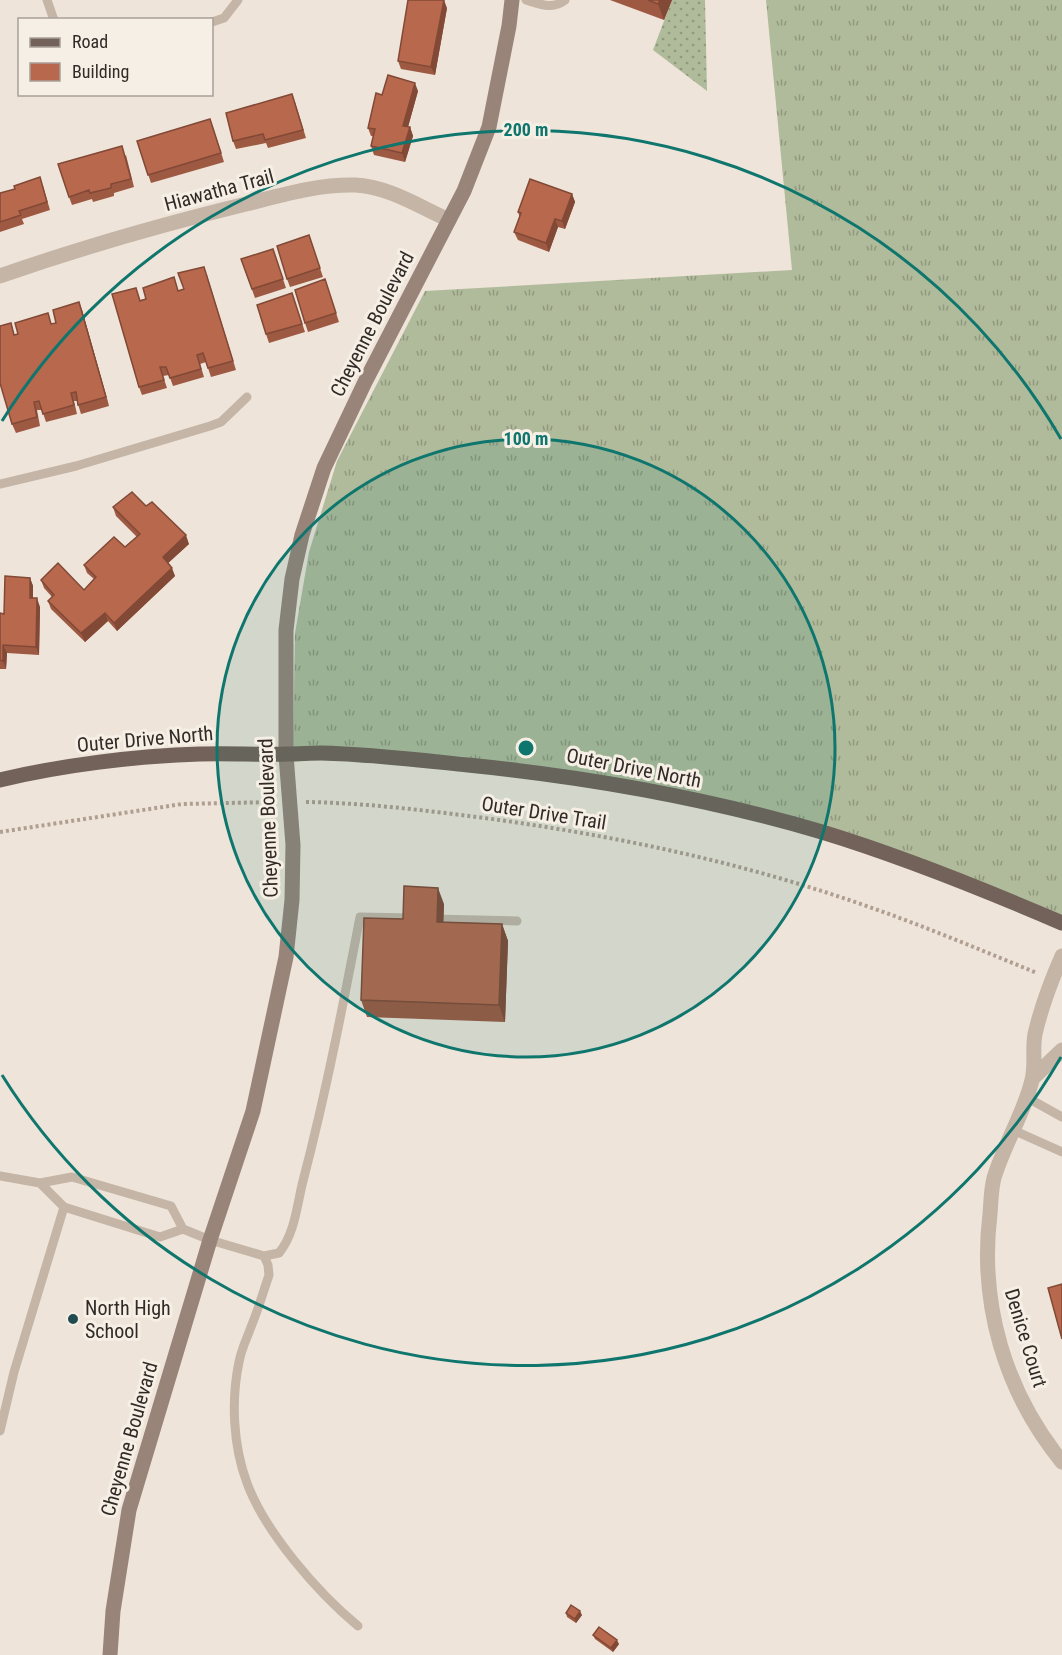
<svg xmlns="http://www.w3.org/2000/svg" width="1062" height="1655" font-family="'Roboto Condensed',sans-serif">
  <defs>
    <pattern id="grass-tufts" width="24" height="20" patternUnits="userSpaceOnUse" patternTransform="scale(1.5)"><rect width="24" height="20" fill="#b0bb9b"/><path d="M3 7l-1-3M5 7V3M7 7l1-3M15 17l-1-3M17 17v-4M19 17l1-3" fill="none" stroke="#90987e"/></pattern>
    <pattern id="park-dots" width="8" height="8" patternUnits="userSpaceOnUse" patternTransform="scale(1.5)"><rect width="8" height="8" fill="#b0bb9b"/><path d="M2 2h.1M6 6h.1" fill="none" stroke="#90987e" stroke-width="1.8" stroke-linecap="round"/></pattern>
  </defs>
  <rect width="100%" height="100%" fill="#eee4d9"/>
  <path fill="url(#grass-tufts)" d="M766,0H1062V918L801,823L660,787L293,747L295,633L309,552L337,461L425,291L792,270Z"/>
  <path fill="url(#park-dots)" d="M672,0H705L707,91L653,50Z"/>
  <g fill="none" stroke-linecap="round" stroke-linejoin="round">
    <path stroke="#b09f91" stroke-width="4" stroke-dasharray="3 3" stroke-linecap="butt" d="M306,802C369,803 430,811 492,819C609,835 725,859 837,896C905,918 971,946 1037,973
      M0,832L182,804L275,802"/>
    <path stroke="#c4b5a7" stroke-width="9" d="M47,0L54,20
      M526,0C540,4 553,10 565,0
      M212,22L224,18L238,0
      M0,484L76,466L210,426L221,422L247,397
      M433,919L517,921
      M1026,1097L1062,1117
      M1013,1130L1062,1152
      M0,1176L40,1183L64,1207L160,1237L183,1229
      M40,1183L72,1177L171,1206L183,1229L210,1240L264,1256L279,1253C295,1234 297,1204 303,1181C326,1093 343,1005 360,917L413,918
      M264,1256L268,1265L269,1275C263,1293 258,1310 251,1327C247,1338 241,1350 239,1362C231,1400 233,1446 247,1483C265,1532 318,1593 358,1626
      M0,1431L14,1372L64,1207"/>
    <path stroke="#c4b5a7" stroke-width="15" d="M0,276C80,248 164,224 246,204C282,195 318,184 355,185C387,186 420,207 449,220
      M1062,956C1051,981 1041,1008 1035,1034C1032,1049 1036,1065 1032,1080C1024,1114 1004,1144 994,1178C991,1189 991,1202 990,1214C979,1304 1005,1392 1062,1462
      M1033,1078L1062,1050"/>
    <path stroke="#988479" stroke-width="15" d="M110,1655L113,1611L129,1510L210,1240L253,1111L286,957L292,900L293,845L286,755V630L292,579L302,535L324,468L365,382L464,191L489,127L509,26L512,0"/>
    <path stroke="#726259" stroke-width="15" d="M0,780C62,765 136,756 200,754C230,753 259,755 288,754C299,754 310,753 321,753C369,754 419,760 468,765C587,777 707,798 822,832C904,857 983,889 1062,923"/>
  </g>
  <path fill="#9e5942" d="M610,0H672L664,20Z
    M447,8L435,75L401,69L398,61Z
    M418,91L408,127H410L413,136L405,162L374,155L371,146L373,136H371L368,128Z
    M295,102L306,138L268,148L266,143L236,149L233,141Z
    M213,127L224,162L151,183L137,141Z
    M126,155L134,187L114,193V196L93,202L92,199L72,205L69,197Z
    M43,186L50,210L22,219L24,224L0,232V193Z
    M572,194L575,202L565,229L558,227L549,252L518,240L514,232L520,218L518,212Z
    M309,235L323,277L290,287L287,279Z
    M273,249L286,288L255,298L241,259Z
    M207,275L236,370L211,377L206,362L200,364L204,377L173,386L169,375L163,376L167,388L142,395L139,387L140,300L184,289Z
    M325,279L339,322L308,332L305,323Z
    M292,293L305,332L269,343L266,334Z
    M82,310L109,406L81,414L77,401H74L77,414L46,422L42,410H37L40,426L16,433L12,424L15,335L56,323Z
    M146,506L189,544L168,563L175,576L117,631L108,621L85,642L51,609L48,601L52,597L44,588L41,580L84,590L94,579L87,573L84,565L125,547L137,537L116,516L113,507Z
    M30,578L33,586V598L40,607L39,655L7,653L6,669H0V613L4,614Z
    M444,904L443,922L502,924L508,941L505,1022L367,1017L361,1000L403,919Z
    M566,1613L582,1615L576,1623L567,1617Z
    M593,1635L619,1644L613,1652L595,1639Z"/>
  <path fill="#814936" d="M444,0L447,8L435,75L431,67Z
    M660,0H672L664,20L658,4Z
    M415,83L418,91L406,134L403,126Z
    M410,127L413,136L405,162L402,153Z
    M572,194L575,202L565,229L562,221Z
    M555,219L558,227L549,252L546,243Z
    M79,302L82,310L109,406L106,397Z
    M186,535L189,544L166,565L163,557Z
    M172,568L175,576L117,631L114,623Z
    M30,578L33,586V606L30,598Z
    M37,598L40,607L39,655L36,647Z
    M105,613L108,621L85,642L81,633Z
    M3,645L7,653L6,669L3,661Z
    M438,888L444,904L443,938L437,922Z
    M502,924L508,941L505,1022L499,1005Z
    M580,1611L582,1615L576,1623L575,1619Z
    M617,1640L619,1644L613,1652L611,1648Z"/>
  <path fill="#b8684d" stroke="#814936" stroke-width="1.5" d="M408,0H444L431,67L398,61Z
    M648,0H660L658,4Z
    M388,75L415,83L403,126L410,127L402,153L371,146L375,129L368,128L376,93L382,95Z
    M292,94L303,130L265,140L263,134L233,141L226,113Z
    M210,119L221,153L148,175L137,141Z
    M122,146L131,179L111,184V188L90,193L89,190L69,197L58,164Z
    M40,177L47,202L19,211L21,215L0,222V193L15,189L14,186Z
    M530,179L572,194L562,221L555,219L546,243L514,232L521,213L518,212Z
    M309,235L320,268L287,279L277,246Z
    M273,249L283,279L252,289L241,259Z
    M204,267L233,361L208,368L203,353L197,355L201,369L170,378L166,367H160L164,380L139,387L112,294L136,288L140,301L146,299L143,288L174,277L178,291L184,289L178,273Z
    M325,279L336,313L305,323L295,290Z
    M292,293L302,324L266,334L257,305Z
    M79,302L106,397L78,405L76,392L71,393L74,405L43,414L39,401L34,402L37,417L12,424L0,383V326L11,323L14,335L18,334L15,323L48,313L51,324L56,323L53,310Z
    M132,492L146,506L152,502L186,535L163,557L172,568L114,623L105,613L81,633L48,601L54,595L41,580L58,563L84,590L96,577L84,565L114,537L125,547L140,534L113,507Z
    M5,576L30,578V598H37L36,647L3,645V661L0,660V613L4,614Z
    M404,886L438,888L437,922L502,924L499,1005L361,1000L364,918L403,919Z
    M1062,1284V1339L1048,1288Z
    M571,1605L580,1611L575,1619L566,1613Z
    M599,1627L617,1640L611,1648L593,1635Z"/>
  <circle cx="526" cy="748" r="309" fill="#0f766e" fill-opacity=".12"/>
  <g fill="none" stroke="#0f766e" stroke-width="3">
    <circle cx="526" cy="748" r="309"/>
    <path d="M1061 1057A618 618 0 0 1 2 1075M2 421A618 618 0 0 1 1061 439"/>
  </g>
  <circle fill="#214b4f" stroke="#f6efe5" stroke-width="2" cx="73" cy="1319" r="6"/>
  <g text-anchor="middle" stroke-width="6" stroke-linejoin="round" paint-order="stroke">
    <g font-size="20" fill="#322a27" stroke="#f6efe5">
      <text transform="translate(219 190) rotate(-15)" y="7">Hiawatha Trail</text>
      <text transform="translate(372 324) rotate(-63)" y="7">Cheyenne Boulevard</text>
      <text transform="translate(145 739) rotate(-5)" y="7">Outer Drive North</text>
      <text transform="translate(634 768) rotate(11)" y="7">Outer Drive North</text>
      <text transform="translate(544 813) rotate(9)" y="7">Outer Drive Trail</text>
      <text transform="translate(268 818) rotate(-92)" y="7">Cheyenne Boulevard</text>
      <text transform="translate(1026 1338) rotate(73)" y="7">Denice Court</text>
      <text transform="translate(129 1439) rotate(-74)" y="7">Cheyenne Boulevard</text>
    </g>
    <g font-size="20" fill="#322a27" stroke="#f6efe5" text-anchor="start">
      <text x="85" y="1315">North High<tspan x="85" dy="23">School</tspan></text>
    </g>
  </g>
  <circle cx="526" cy="748" r="9" fill="#0f766e" stroke="#f6efe5" stroke-width="3"/>
  <g font-size="18" text-anchor="middle" font-weight="bold" fill="#0f766e" stroke="#f6efe5" stroke-width="6" stroke-linejoin="round" paint-order="stroke">
    <text x="526" y="136">200 m</text>
    <text x="526" y="445">100 m</text>
  </g>
  <rect x="18" y="18" width="195" height="78" fill="#f6efe5" stroke="#a8a099" stroke-width="1.5"/>
  <rect x="30" y="38" width="30" height="9" fill="#726259" stroke="#a8a099" stroke-width="1.5"/>
  <text x="72" y="48" font-size="18" fill="#322a27">Road</text>
  <rect x="30" y="63" width="30" height="18" fill="#b8684d" stroke="#a8a099" stroke-width="1.5"/>
  <text x="72" y="78" font-size="18" fill="#322a27">Building</text>
</svg>
